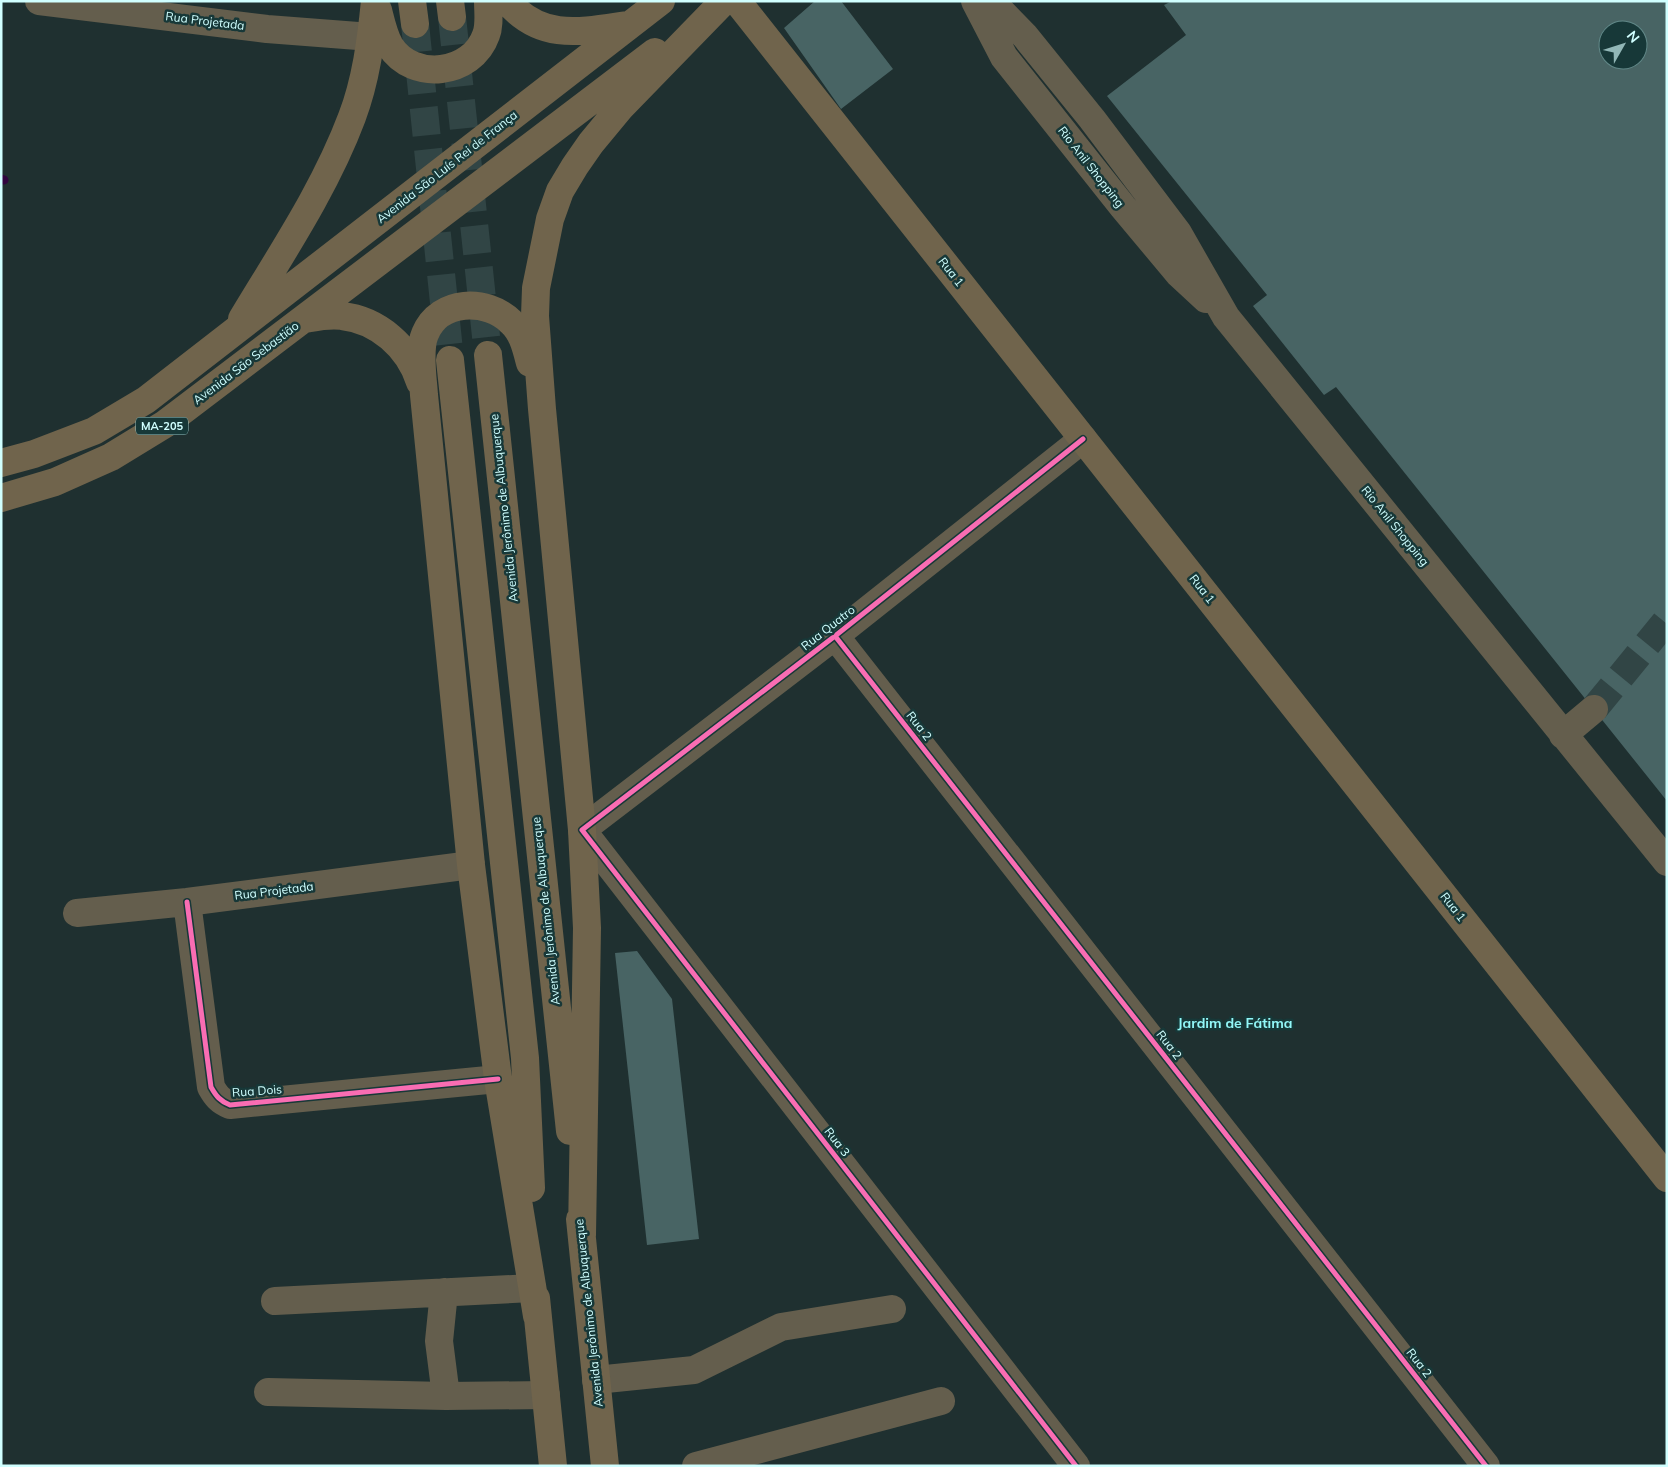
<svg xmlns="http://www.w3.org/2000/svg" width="1668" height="1467" font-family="Mulish,sans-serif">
  <rect width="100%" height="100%" fill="#1f3030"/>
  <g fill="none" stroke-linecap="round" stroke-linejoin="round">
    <path stroke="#30053f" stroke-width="9" d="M1,179L4,180"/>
  </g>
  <path fill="#486464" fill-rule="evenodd" d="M815,1H841L893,69L841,109L784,28Z
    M1172,1H1667V801L1336,387L1324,395L1253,306L1267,295L1107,96L1186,35L1164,5ZM1608,30H1638V60H1608Z
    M637,951L672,999L699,1239L647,1245L615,953Z"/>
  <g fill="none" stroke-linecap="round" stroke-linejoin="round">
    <path stroke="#314545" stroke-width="28" stroke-dasharray="28 14" stroke-linecap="butt" d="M1594,709L1667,620"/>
    <path stroke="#314545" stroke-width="28" stroke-dasharray="28 14" stroke-linecap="butt" d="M452,17L488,355
      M415,24L450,360"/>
    <path stroke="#645e4d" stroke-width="28" d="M39,1L267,29L371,37
      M975,1L1004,57L1123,207L1179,274L1206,299
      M991,1L1025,36L1092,119L1178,233L1226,317L1667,862
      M835,636L1486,1466
      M1563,735L1594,709
      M187,902L211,1087C216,1096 220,1101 230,1105L498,1079
      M77,913L187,902L471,865
      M444,1292L439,1341L446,1396
      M275,1301L532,1288
      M596,1380L694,1370L781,1327L892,1309
      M268,1392L446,1396L546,1395
      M696,1466L941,1401
      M1076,1466L582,830L835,636L1083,439"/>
    <path stroke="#70644c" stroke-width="28" d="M412,1L415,24
      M450,1L452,17
      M507,1C541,41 580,32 627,25
      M737,1L1667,1178
      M378,10C381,22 384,36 390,46C413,82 472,75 486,35C490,25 488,12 488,1
      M242,319C281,254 325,189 352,117C366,80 371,41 375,1
      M304,319C316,317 329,314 342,316C378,320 409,347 420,382
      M488,355L570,1131
      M450,360L525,1058L531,1188
      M530,363C526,348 523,333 511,322C487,298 439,299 425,334C418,350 423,378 424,395L471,865L498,1079L537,1316
      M1,463L34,454L94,431L146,400L661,1
      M1,498L55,482L111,457L165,424L655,52
      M580,1219L605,1466
      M582,1235L587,928L582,830L542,409L535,316L536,288L550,219L560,191L575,166L591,143L620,108L724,1
      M536,1298L553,1466"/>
    <g stroke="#173838" stroke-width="8">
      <path id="cycleway" d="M835,636L1486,1466
        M187,902L211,1087C216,1096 220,1101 230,1105L498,1079
        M1076,1466L582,830L835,636L1083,439"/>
    </g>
    <use href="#cycleway" stroke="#f96db3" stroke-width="5"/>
  </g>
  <g text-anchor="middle" stroke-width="5" stroke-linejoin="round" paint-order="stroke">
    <rect fill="#173838" stroke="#98c3c3" stroke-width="1" x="136" y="417.5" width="52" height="17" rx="4"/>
    <g font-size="11" font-weight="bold" fill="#d0ffff">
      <text x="162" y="430">MA-205</text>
    </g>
    <g font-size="12" fill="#d0ffff" stroke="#173838">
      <text transform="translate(205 21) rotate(7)" y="4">Rua Projetada</text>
      <text transform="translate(447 167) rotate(-38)" y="4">Avenida São Luís Rei de França</text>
      <text transform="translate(1091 167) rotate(52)" y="4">Rio Anil Shopping</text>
      <text transform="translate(951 272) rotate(52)" y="4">Rua 1</text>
      <text transform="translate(246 363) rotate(-37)" y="4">Avenida São Sebastião</text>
      <text transform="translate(504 508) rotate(-96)" y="4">Avenida Jerônimo de Albuquerque</text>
      <text transform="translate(1395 526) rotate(51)" y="4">Rio Anil Shopping</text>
      <text transform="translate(1202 589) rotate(52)" y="4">Rua 1</text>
      <text transform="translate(828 628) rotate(-38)" y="4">Rua Quatro</text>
      <text transform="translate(919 726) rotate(52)" y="4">Rua 2</text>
      <text transform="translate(274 891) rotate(-7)" y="4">Rua Projetada</text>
      <text transform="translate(1453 907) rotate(52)" y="4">Rua 1</text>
      <text transform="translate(546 911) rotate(-96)" y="4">Avenida Jerônimo de Albuquerque</text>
      <text transform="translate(1169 1045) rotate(52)" y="4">Rua 2</text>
      <text transform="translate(257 1091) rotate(-4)" y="4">Rua Dois</text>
      <text transform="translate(837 1142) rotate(52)" y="4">Rua 3</text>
      <text transform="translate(589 1313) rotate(-96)" y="4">Avenida Jerônimo de Albuquerque</text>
      <text transform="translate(1419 1363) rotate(52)" y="4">Rua 2</text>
    </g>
    <g font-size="14" font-weight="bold" fill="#92f7f8" stroke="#173838">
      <text x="1235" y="1028">Jardim de Fátima</text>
    </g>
  </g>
  <rect width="1668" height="1467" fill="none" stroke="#d0ffff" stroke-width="5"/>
  <g transform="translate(1623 45) rotate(51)"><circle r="24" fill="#173838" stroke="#618888"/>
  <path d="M0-4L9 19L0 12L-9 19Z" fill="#92b7b7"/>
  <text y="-8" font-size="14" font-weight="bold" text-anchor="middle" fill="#d0ffff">N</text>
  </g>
</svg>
